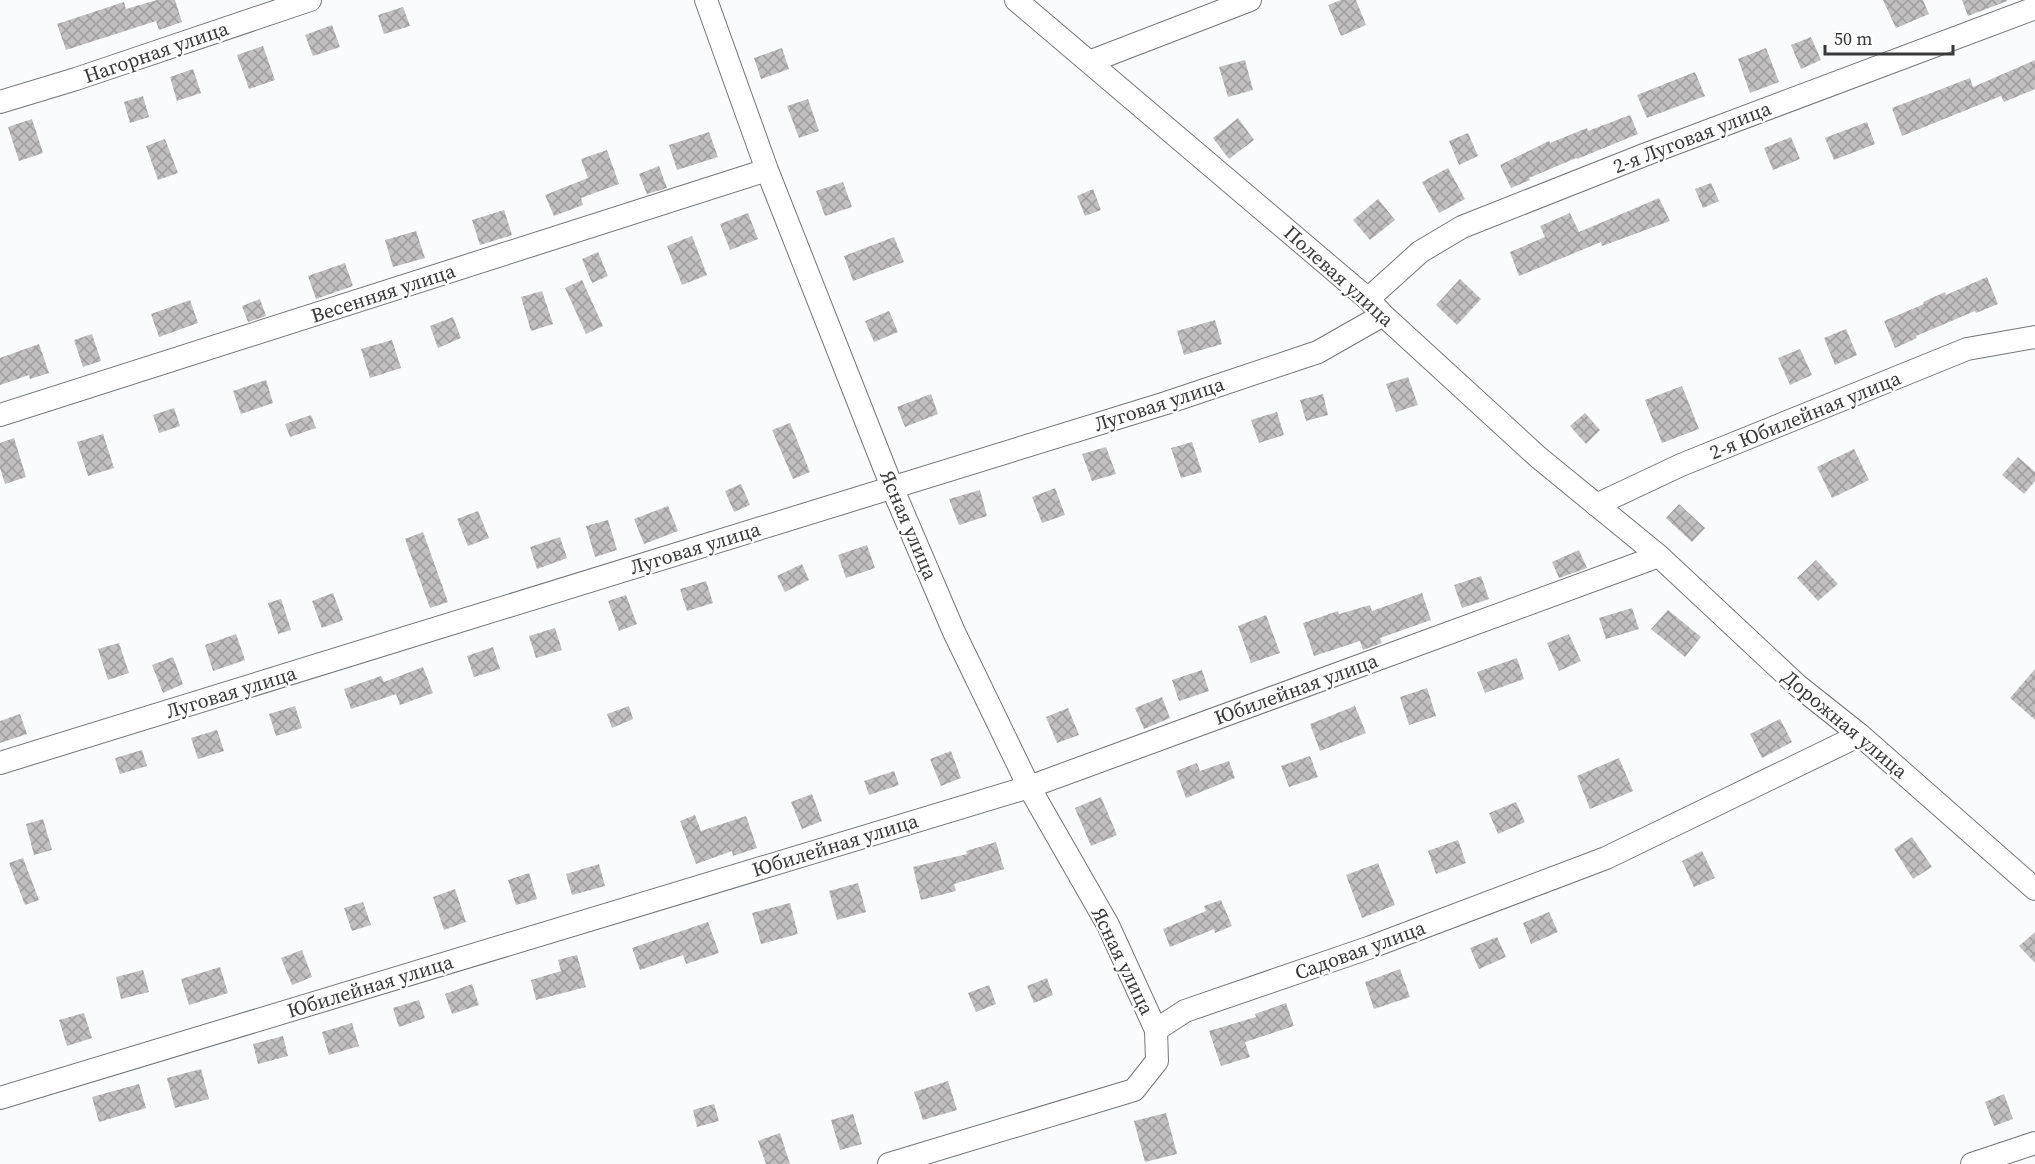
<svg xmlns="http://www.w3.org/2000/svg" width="2035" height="1164" font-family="'Source Serif 4',serif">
  <defs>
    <pattern id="building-cross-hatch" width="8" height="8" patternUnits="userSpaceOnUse" patternTransform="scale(1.5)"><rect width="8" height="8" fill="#c2bfc0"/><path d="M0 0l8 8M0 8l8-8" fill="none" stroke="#9f9c9d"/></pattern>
  </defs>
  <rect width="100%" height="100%" fill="#f9fbfd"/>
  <path fill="url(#building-cross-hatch)" d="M157,0H175L182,22L159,30L156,21L66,50L57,24L124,2L126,9Z
    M1341,0H1356L1366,25L1341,36L1328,5Z
    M1883,0H1923L1929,14L1896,28Z
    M1962,0H2007V1L1968,16Z
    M403,7L410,26L384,34L378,15Z
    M332,25L340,47L313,56L305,35Z
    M1811,37L1821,60L1801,69L1791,45Z
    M263,46L275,80L249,89L237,55Z
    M782,48L789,69L761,79L754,58Z
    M1766,48L1779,82L1750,93L1738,59Z
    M1245,60L1253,90L1228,97L1219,67Z
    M2035,60V89L2004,102L2001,96L1902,136L1892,108L1970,78L1973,87Z
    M193,69L201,93L177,101L170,77Z
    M1695,72L1705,96L1647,118L1637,95Z
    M143,96L149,117L130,123L124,102Z
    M808,99L819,131L799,138L787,106Z
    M1630,115L1638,134L1577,159L1576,158L1529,178L1530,180L1511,188L1500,165L1549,141L1550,143L1587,128L1588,131Z
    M1238,118L1254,140L1229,159L1213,138Z
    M32,119L43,153L19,161L8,127Z
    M1867,122L1875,144L1834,160L1825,138Z
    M709,132L718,157L677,170L669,145Z
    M1468,133L1478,156L1459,165L1449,141Z
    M1791,137L1800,159L1773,170L1764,148Z
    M165,139L178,173L158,180L146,146Z
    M607,150L619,184L581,198L583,205L554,216L545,195L588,178L581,159Z
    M659,166L667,188L647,194L639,174Z
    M1448,168L1465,199L1439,213L1422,182Z
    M843,182L852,207L825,216L816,191Z
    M1711,183L1719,201L1703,208L1695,189Z
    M1093,189L1101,210L1085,216L1077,196Z
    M1659,198L1670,221L1602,246L1601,242L1519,276L1510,252L1545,237L1540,226L1570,213L1579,232Z
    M1378,199L1395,220L1370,240L1353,220Z
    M504,210L512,235L480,245L472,220Z
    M748,213L758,239L730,250L720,224Z
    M416,231L425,258L393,267L385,240Z
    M692,236L707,275L682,285L667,246Z
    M894,237L904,262L853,281L844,256Z
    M598,252L608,276L592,283L582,259Z
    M345,263L353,286L316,299L308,276Z
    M1987,277L1998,304L1976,313L1975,311L1916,336L1917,338L1895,348L1884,321L1924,304L1923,302L1945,292L1946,295Z
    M1460,279L1481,299L1457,325L1436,305Z
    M582,280L603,326L586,334L565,288Z
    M542,291L553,324L531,331L521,297Z
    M260,299L266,316L248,322L242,306Z
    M190,300L198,323L159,337L151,314Z
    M889,311L898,332L874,342L865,321Z
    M453,317L461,338L438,348L430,326Z
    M1215,320L1222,344L1184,355L1177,331Z
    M1846,329L1857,355L1835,365L1824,338Z
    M92,334L101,361L83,367L74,340Z
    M392,340L401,368L370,378L361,349Z
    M39,344L49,373L30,379L29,375L0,385V358Z
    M1800,349L1812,375L1790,385L1778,358Z
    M1408,377L1418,405L1396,412L1386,384Z
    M266,380L273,403L241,414L233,391Z
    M1682,386L1699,429L1662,443L1645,400Z
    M931,394L938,414L905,427L897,407Z
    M1323,394L1328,415L1306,421L1300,400Z
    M174,408L180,426L159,433L153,415Z
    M1277,412L1284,435L1259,443L1251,420Z
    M1585,413L1600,430L1586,444L1570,426Z
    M311,415L316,428L290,437L285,424Z
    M790,423L810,472L793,479L772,430Z
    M103,434L114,468L88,476L77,442Z
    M14,438L26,477L5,484L0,468V443Z
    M1192,442L1202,472L1181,478L1171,448Z
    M1106,447L1116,474L1092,481L1082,454Z
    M1854,449L1869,480L1832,498L1817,467Z
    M2018,457L2035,472V481L2024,494L2002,475Z
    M741,484L750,505L734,512L725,491Z
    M1055,488L1065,515L1042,523L1032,497Z
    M980,490L987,516L959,525L949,499Z
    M1679,504L1705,528L1692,542L1666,518Z
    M668,506L678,531L644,544L634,519Z
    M478,511L489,538L468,546L457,519Z
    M608,520L617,550L595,557L586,526Z
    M423,532L448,602L430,608L405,539Z
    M560,537L567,558L537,569L530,547Z
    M867,545L875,568L846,578L838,555Z
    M1579,550L1587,568L1559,578L1552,562Z
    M1816,560L1838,584L1818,601L1797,578Z
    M802,564L809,580L785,592L777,576Z
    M1481,576L1489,599L1462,608L1454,585Z
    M706,581L713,603L687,611L680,589Z
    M333,593L343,620L322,628L312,601Z
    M1422,593L1431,620L1380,638L1382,643L1363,650L1360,641L1314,656L1303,623L1338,611L1339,614L1370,605L1372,611Z
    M626,595L637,624L619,631L608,601Z
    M281,599L291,630L278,634L268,603Z
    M1632,608L1639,629L1606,639L1599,618Z
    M1668,610L1701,637L1685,657L1651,629Z
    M1266,615L1280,653L1251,663L1238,626Z
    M555,628L562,650L536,658L529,636Z
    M236,634L245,660L213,671L205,645Z
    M1569,634L1581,661L1559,671L1547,643Z
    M119,643L129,673L108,680L98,649Z
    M493,647L500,669L474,677L467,656Z
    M173,657L183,684L163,693L152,665Z
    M1517,658L1524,679L1485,693L1477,672Z
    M423,667L433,693L400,705L396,694L351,709L344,689L381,676L384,682Z
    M2035,669V720L2010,698Z
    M1202,670L1209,691L1179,701L1172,680Z
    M1427,688L1436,716L1409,725L1400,697Z
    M1162,697L1170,718L1144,729L1135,708Z
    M295,706L302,728L276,736L269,714Z
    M629,706L633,719L612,728L607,714Z
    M1355,706L1366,733L1320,751L1310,724Z
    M1068,708L1079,735L1057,743L1046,717Z
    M20,714L27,734L0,743V721Z
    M1780,719L1792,742L1762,758L1750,734Z
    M217,730L224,751L198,759L191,738Z
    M142,750L147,766L120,774L115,758Z
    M951,751L961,778L941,786L930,759Z
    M1310,756L1318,777L1289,787L1281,766Z
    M1619,758L1633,791L1590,809L1577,776Z
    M1229,761L1235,778L1186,798L1176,771L1197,763L1200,771Z
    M894,771L899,785L869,795L864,781Z
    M812,794L822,821L802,829L791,802Z
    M1101,797L1117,835L1091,846L1075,808Z
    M1516,802L1525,822L1498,834L1489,813Z
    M695,815L701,831L746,816L757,848L733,856L732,851L696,864L680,821Z
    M43,819L52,850L34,855L26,824Z
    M1912,837L1932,867L1913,879L1894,849Z
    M1458,840L1466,863L1436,874L1428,851Z
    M996,842L1004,869L954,884L956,891L921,900L913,867L967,854L966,851Z
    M1702,851L1715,878L1694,887L1682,861Z
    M23,858L39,900L25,905L9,863Z
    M1378,863L1395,905L1362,918L1346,875Z
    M599,864L605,886L572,895L566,874Z
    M529,873L537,899L516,905L508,880Z
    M858,883L866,912L837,920L829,891Z
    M455,889L466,922L444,930L433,897Z
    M1221,900L1232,926L1215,933L1214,929L1170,947L1163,929L1206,911L1204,906Z
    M363,902L371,925L352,931L344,908Z
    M790,903L798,934L761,944L752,913Z
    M1549,912L1558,932L1531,944L1523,923Z
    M708,922L719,953L686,964L683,955L640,970L632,948Z
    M2035,932V963L2019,946Z
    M1497,937L1506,957L1479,969L1470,948Z
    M302,950L312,977L292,985L281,958Z
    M577,955L586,987L536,1000L531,980L561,971L558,960Z
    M220,967L228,993L189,1005L181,979Z
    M1400,969L1410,997L1374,1009L1365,982Z
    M143,970L149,992L121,999L116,977Z
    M1047,978L1053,995L1034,1003L1027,986Z
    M472,984L479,1005L452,1014L445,994Z
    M989,985L996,1004L976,1012L968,993Z
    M419,1000L425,1018L399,1027L393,1008Z
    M1286,1003L1294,1026L1245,1042L1250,1057L1221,1066L1209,1031L1256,1017L1255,1014Z
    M84,1013L92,1038L67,1046L59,1020Z
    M352,1023L359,1046L329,1055L322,1032Z
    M283,1036L288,1056L258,1064L253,1044Z
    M201,1069L209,1099L175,1108L167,1078Z
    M948,1081L957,1110L923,1120L914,1092Z
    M139,1084L146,1108L99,1122L92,1097Z
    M2004,1094L2013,1119L1994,1126L1985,1102Z
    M714,1104L719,1121L697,1127L693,1110Z
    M1166,1113L1177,1154L1145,1162L1134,1121Z
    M853,1114L862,1144L840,1150L831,1120Z
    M780,1133L790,1164H766L758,1141Z"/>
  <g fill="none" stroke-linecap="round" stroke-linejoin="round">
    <g stroke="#747678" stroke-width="24">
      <path id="minor" d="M706,0L767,170L892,487L954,632L1029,787L1108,925L1156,1030
        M1016,0L1368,299L1383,315L1538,457L1659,556L1797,685L1860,735L2035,889
        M1089,62L1250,0
        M0,102L76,79L310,0
        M1368,299L1420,252L1462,227L1644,155L2035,8
        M0,415L767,170
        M1596,505L1681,465L1967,349L2035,337
        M0,763L1166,403L1318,352L1383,315
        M0,1098L1029,787L1659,556
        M889,1164L1134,1090L1157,1061L1156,1030L1185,1011L1371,947L1606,858L1860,735
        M1972,1164L2035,1143"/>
    </g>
    <use href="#minor" stroke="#fff" stroke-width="22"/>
  </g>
  <g text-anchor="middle" stroke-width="4.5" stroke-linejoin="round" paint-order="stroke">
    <g font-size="20" fill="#38393a" stroke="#fff">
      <text transform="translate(156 52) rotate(-19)" y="7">Нагорная улица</text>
      <text transform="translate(1692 137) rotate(-21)" y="7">2-я Луговая улица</text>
      <text transform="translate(1339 276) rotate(42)" y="7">Полевая улица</text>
      <text transform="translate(383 293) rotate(-18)" y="7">Весенняя улица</text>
      <text transform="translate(1159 404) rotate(-18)" y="7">Луговая улица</text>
      <text transform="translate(1805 415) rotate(-22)" y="7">2-я Юбилейная улица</text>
      <text transform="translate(909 525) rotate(67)" y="7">Ясная улица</text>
      <text transform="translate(695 548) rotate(-17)" y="7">Луговая улица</text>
      <text transform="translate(1296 689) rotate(-20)" y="7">Юбилейная улица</text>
      <text transform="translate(231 692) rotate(-17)" y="7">Луговая улица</text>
      <text transform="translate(1845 724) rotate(40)" y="7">Дорожная улица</text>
      <text transform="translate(835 845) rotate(-17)" y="7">Юбилейная улица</text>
      <text transform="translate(1360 950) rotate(-20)" y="7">Садовая улица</text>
      <text transform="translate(1123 961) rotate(64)" y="7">Ясная улица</text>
      <text transform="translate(370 986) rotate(-17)" y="7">Юбилейная улица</text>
    </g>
  </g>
  <path d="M1825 45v9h128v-9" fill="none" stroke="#38393a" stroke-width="3"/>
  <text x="1834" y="45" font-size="18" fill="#38393a" stroke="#ffffff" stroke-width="4.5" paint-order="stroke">50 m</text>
</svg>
